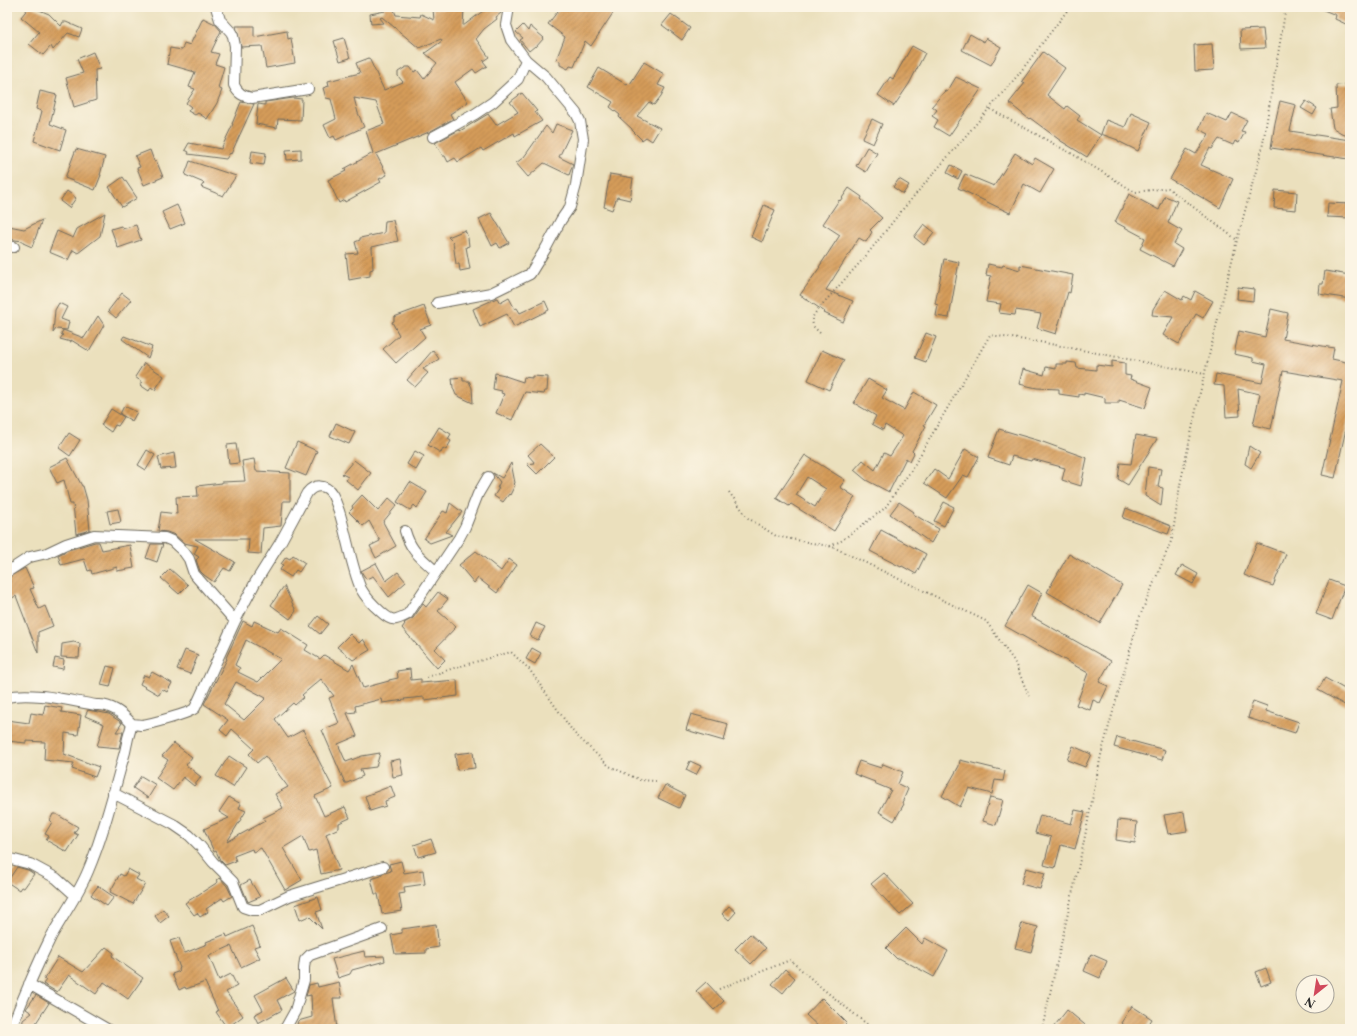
<svg xmlns="http://www.w3.org/2000/svg" width="1357" height="1036" font-family="'Libre Caslon Text',serif">
  <defs>
    <pattern id="building-hatch" width="6" height="6" patternUnits="userSpaceOnUse"><rect width="6" height="6" fill="#d59c5a"/><path d="M-1 1l2-2M0 6l6-6M5 7l2-2" fill="none" stroke="#ad7f4b"/></pattern>
  </defs>
  <rect width="100%" height="100%" fill="#fcf5e5"/>
  <filter id="ink" filterUnits="userSpaceOnUse"><feTurbulence type="fractalNoise" baseFrequency=".025" numOctaves="2"/><feDisplacementMap in="SourceGraphic" scale="8" xChannelSelector="R" yChannelSelector="G"/><feConvolveMatrix kernelMatrix="1 2 1 2 8 2 1 2 1" color-interpolation-filters="sRGB"/></filter>
  <filter id="wash" filterUnits="userSpaceOnUse"><feTurbulence type="fractalNoise" baseFrequency=".012" numOctaves="4" result="noise"/><feDisplacementMap in="SourceGraphic" scale="16" xChannelSelector="R" yChannelSelector="G"/><feGaussianBlur stdDeviation="0.9" result="paint"/><feColorMatrix in="noise" values="0 0 0 0 0 0 0 0 0 0 0 0 0 0 0 0 0 1.4 0 .05"/><feComposite in="paint" operator="in"/></filter>
  <g filter="url(#wash)">
    <rect width="100%" height="100%" fill="#ebe0bd"/>
    <g id="blocks">
      <path fill="url(#building-hatch)" fill-rule="evenodd" d="M29,7H32L49,14L61,26L63,22H66L82,29L79,37L68,33L53,50L51,46L43,55L29,44L39,32L21,17Z
        M383,7H393L396,15L420,17L421,14L434,20L433,9H450V7L464,8L463,26L487,8L502,9L501,13L496,17L497,19L484,29L476,39L489,57L483,61L487,66L476,73L473,69L455,82L468,102L450,114L453,119L429,132L376,154L387,175L379,179L381,182L345,202L344,200L339,203L328,180L346,171L344,169L373,153L366,131L384,124L376,102L354,98L358,113L364,127L336,140L334,136L330,138L324,125L336,119L331,99L326,98L323,88L329,86L328,81L360,73L356,63L369,58L384,90L403,82L398,76V72L406,67H410L414,72L417,70L424,79L437,63L425,53L442,41L441,39L419,48L382,17L380,18L384,23L371,24L370,14L385,11Z
        M561,7H617L591,46L585,41L574,67L570,66L568,69L560,65V61L556,60L565,37L548,24Z
        M1316,7H1350V26L1335,19L1336,15Z
        M671,14L690,28L682,40L662,25Z
        M203,18L215,24L221,31L211,52L219,54L215,64L224,67L218,88L222,90L217,103L207,119L198,113L195,115L188,111L191,107L186,103L195,89L189,87L195,72L167,64L170,48L182,50L184,43L190,45Z
        M523,25L528,31L530,26L544,38L536,47L535,46L529,51L520,40L523,38L516,32Z
        M236,26H254V37L287,31L288,39L291,38L295,63L266,68L262,46L241,47Z
        M1263,29L1265,48L1241,49L1240,30Z
        M970,34L984,42L986,38L1001,47L991,65L962,50Z
        M344,38L350,58L340,61L334,41Z
        M1212,44L1214,70L1195,71L1194,45Z
        M912,46L925,53L909,84L894,106L878,95L890,77L893,79Z
        M93,52L100,69L95,70L96,100L74,107L66,78L83,73L77,59Z
        M1043,52L1065,68L1047,95L1065,109L1067,106L1080,116L1077,120L1101,135L1087,157L1061,141L1030,118L1029,119L1009,103L1025,83L1022,81Z
        M644,62L664,74L658,85L665,88L661,96L654,105L649,102L637,116L660,128L652,141L646,137L642,140L632,130V129L619,117L620,115L610,107L613,102L588,87L599,68L627,85L629,83L630,84Z
        M956,77L981,89L949,136L934,127L938,120L932,116L937,110L932,106L945,91L947,92Z
        M1350,84V99H1348L1350,114V138L1333,128L1330,109L1337,108L1336,85Z
        M40,91L57,95L50,124L66,130L60,150L34,141L42,111L36,109Z
        M522,93L537,111L535,112L542,121L515,136L514,133L483,151L481,148L458,162L455,158L448,162L445,156H443L435,143L459,130L460,131L488,114L496,125L518,112L510,102Z
        M293,98L302,99L301,120L278,119L277,128L256,124L258,104L265,105V102Z
        M1280,101L1296,105L1290,131L1350,140L1349,159L1271,148L1275,123Z
        M1306,101L1317,108L1313,115L1301,108Z
        M241,102L254,104L231,154L230,153L226,159L188,154L189,152L185,150L189,143L221,149L233,124H232Z
        M1131,113L1151,122L1138,151L1118,141V140L1101,134L1106,120L1125,127Z
        M1206,113L1227,122L1232,113L1247,120L1241,131L1245,132L1239,143L1235,141L1233,145L1219,139L1212,149L1210,148L1201,165L1233,179L1220,208L1170,179L1187,149L1196,154L1209,134L1199,129Z
        M872,119L882,124L873,144L862,139Z
        M556,124L572,130L559,157L573,164L569,175L544,163L528,177L516,163L524,157L546,126L552,133Z
        M867,147L877,153L866,172L856,166Z
        M76,149L105,157L100,175H101L95,190L65,178Z
        M301,149V159L287,160L286,150Z
        M150,150L154,161L156,160L163,177L144,185L137,168L140,167L135,156Z
        M252,151L266,153L264,165L250,163Z
        M1015,153L1032,164L1035,158L1054,169L1040,193L1024,184L1010,213L958,188L965,174L994,186Z
        M190,161L215,169L236,176L223,196L201,187L204,183L185,175Z
        M951,165L962,171L958,179L947,173Z
        M610,174L633,178L630,200L617,197L612,210L604,207Z
        M123,177L137,198L122,207L109,187Z
        M899,179L909,185L903,194L893,187Z
        M849,188L862,197L861,199L882,218L870,230L872,232L866,242L859,238L826,290L853,301L843,322L824,313L825,312L800,295L820,267H819L840,235L823,224L839,200L840,201Z
        M1275,190L1297,192L1296,210L1274,208Z
        M67,191L76,198L69,208L60,201Z
        M1129,194L1159,210L1165,196L1177,201L1168,223L1182,231L1174,244L1182,249L1173,266L1140,249L1145,238L1115,222Z
        M1328,203L1350,204V218L1327,217Z
        M177,205L185,223L170,229L162,212Z
        M764,205L775,210L762,242L751,237Z
        M105,213L100,236L78,253L73,250L68,260L49,252L57,231L73,238L77,229Z
        M491,213L509,243L500,248L497,243L492,246L479,219Z
        M42,220L32,247L23,243V241L7,239L9,226L24,229Z
        M393,220L398,241L372,247L373,269L370,270V276L349,280L346,254L358,253L355,242L360,240V238L384,233L385,221Z
        M924,224L934,232L924,245L914,237Z
        M136,225L141,240L118,248L111,229L121,226L122,229Z
        M465,230L468,238L469,246L466,247L470,269L460,271L459,264H456L453,242L448,237Z
        M944,259L959,262L949,318L936,316L938,305L935,304Z
        M988,264L1002,267L1003,265L1020,270V265L1073,275L1070,293L1068,292L1056,334L1037,328L1041,314L1016,310L1015,315L999,313L1001,304L986,302L991,276L986,275Z
        M1325,271L1350,275V299L1319,294L1320,284H1323Z
        M1238,287L1254,289L1253,301L1237,299Z
        M1165,290L1182,300L1184,296L1191,300L1195,291L1213,301L1203,318L1196,314L1179,344L1163,335L1173,317L1152,315L1153,309Z
        M122,293L131,300L116,318L108,311Z
        M497,298L500,303L509,298L515,309L517,308L520,313L545,301L549,310L514,327L507,314L480,327L473,309Z
        M59,303L67,307L61,319L69,322L67,330L56,329L53,333L55,310Z
        M424,306L431,325L420,329L425,337L396,363L383,349L399,335L392,322L394,321V317Z
        M1271,309L1288,313L1283,339L1334,348L1332,359L1350,363V411L1335,478L1322,475L1343,381L1283,371L1271,429L1253,425L1260,394L1238,389L1240,416L1226,417L1224,386L1214,385L1216,374L1262,383L1266,364L1253,361V358L1234,354L1239,331L1265,337Z
        M98,316L104,325L89,351L71,340V342L60,339L63,335L61,334L63,330L84,338Z
        M926,333L936,337L926,362L915,358Z
        M124,336L152,347L148,358L122,339Z
        M433,350L439,359L423,369L428,373L415,387L407,380Z
        M822,350L844,360L829,390L808,380Z
        M1112,361L1125,363V375L1131,376L1130,379L1152,387L1145,408L1119,400V403H1105V398L1084,393V395L1079,394V397L1059,394V389L1037,388L1019,384L1023,369L1044,375L1046,367L1056,369V364H1067V362L1076,363L1077,368L1096,370V365L1112,367Z
        M144,363L164,376L155,390L151,387L149,391L140,385L142,382L135,377Z
        M495,373L505,375V376L523,382L524,377L532,378V376L548,377L547,391H545L544,394L525,392L512,420L496,413L504,394L501,393L502,391L493,389Z
        M463,377V381H469L472,388L473,403L456,395L453,388L452,378Z
        M868,379L887,390L882,398L904,410L914,392L936,405L924,425L926,426L912,451L914,453L910,461L906,458L889,492L866,480L854,470L863,460L875,470L884,453L890,456L903,436L885,425L883,430L872,424L876,416L854,403Z
        M124,406L137,412L132,421L120,414Z
        M111,409L124,417L118,426L115,425L111,432L101,425Z
        M336,423L355,432L349,444L330,436Z
        M439,427L451,434L448,439L451,441L446,450L443,448L441,453L428,445Z
        M999,429L1040,441L1087,458L1081,486L1062,480L1065,468L1032,459L1031,461L1012,456L1009,465L988,458Z
        M69,433L80,440L70,456L59,448Z
        M1136,435L1157,439L1128,485L1118,479L1120,463L1131,464Z
        M297,442L317,451L306,476L286,468Z
        M236,444L239,463L229,464L227,445Z
        M540,444L554,457L537,474L527,464L535,463L528,455Z
        M1249,446L1260,453L1251,468L1245,464Z
        M965,449L979,457L968,477L963,475L947,498L924,483L934,469L948,479Z
        M147,450L155,455L146,470L138,465Z
        M415,451L424,456L416,470L407,464Z
        M174,453L176,468L161,469L158,457Z
        M805,455L845,480L840,487L855,497L834,531L791,504L789,506L776,498ZM807,477L826,489L815,507L796,495Z
        M67,458L82,486H83L87,500L90,530L76,534L73,504H70L64,480L57,483L49,467Z
        M254,459L256,471L290,473V501H283L281,526L263,528L261,554L248,553L249,539H195L235,562L230,571L224,568L214,582L204,575L200,571L196,560L199,557L194,554L198,546L184,543L175,535L167,532L158,531L161,512L177,514L176,497L198,496L197,486L222,483V482L245,481L242,461Z
        M354,460L371,473L358,490L346,480L348,477L342,474Z
        M511,463L515,483L514,484L515,485L510,495L509,494L503,502L494,496L499,488H497L500,482L493,473L502,478Z
        M1148,467L1161,469L1158,487L1163,488L1161,506L1145,496Z
        M410,482L427,492L417,508L414,505L410,510L397,502Z
        M362,495L378,511L389,498L397,505L383,522L396,546L376,558L370,546L380,541L369,521L363,526L349,512L353,508L352,506Z
        M899,502L914,512L913,514L939,529L931,543L890,514Z
        M944,502L954,507L944,526L934,521Z
        M450,503L462,512L446,532L452,535L430,543L424,539L443,511L447,513Z
        M1126,508L1171,526L1168,534L1123,518Z
        M118,509L121,522L110,524L107,511Z
        M881,530L926,554L916,574L902,566L901,567L870,551Z
        M95,542H99L102,550L130,545L134,568L117,571V567L92,574L91,570L88,571L84,559L61,565L58,555L68,550Z
        M1257,543L1286,554L1273,586L1244,575Z
        M151,544H163L157,562L146,558Z
        M476,551L501,571L509,559L517,565L497,593L478,578L474,583L459,565Z
        M1069,554L1122,585L1100,623L1047,592Z
        M293,555L305,563L299,572L296,570L291,577L280,570L283,565L281,564L286,557L290,559Z
        M376,563L386,581L398,572L406,582L389,597L373,576L366,579L361,571Z
        M1182,565L1198,574L1193,584L1176,575Z
        M25,568L34,588L30,589L39,609L45,606L53,626L38,632V653L16,596L10,599L7,593V578Z
        M170,569L188,585L179,594L161,578Z
        M1329,580L1345,586L1332,620L1316,614Z
        M1028,585L1042,593L1031,616L1111,661L1099,682L1108,686L1100,703L1093,700L1090,710L1076,705L1088,673L1005,626Z
        M284,586L296,611L290,619L271,605Z
        M438,592L448,599L438,611L456,627L435,649L445,660L437,668L402,628L405,624L404,623L413,618L423,604L426,607Z
        M318,616L328,624L320,634L310,626Z
        M243,621L252,626L254,621L278,632L281,628L308,645L305,650L320,659L324,655L349,670L353,664L363,688L389,681V680L398,678L397,671L410,669L411,680L421,679V683L457,680L458,696L424,700V697L404,699L405,700L382,703L381,699L355,706L356,712L347,713L357,736L338,744L346,762L362,756L380,753L376,767L360,769L363,776L347,783H345L322,730L339,723L329,698L334,696L321,679L302,695L304,697L295,705L293,703L275,719L288,738L303,730L333,788L315,796L324,816L345,807L350,818L339,823V828L326,834L339,870L321,874L316,850L309,852L303,836L283,848L302,880L285,890L261,848L253,852L252,849L234,856L236,861L225,865L220,860L216,851L214,852L204,829L229,818L219,812L229,797L241,804L239,808L246,811L227,842L265,821L263,818L283,808L275,794L288,787L265,756L257,763L249,754L254,749L232,729L227,736L220,730L228,720L204,704L227,659L226,658ZM246,640L281,659L258,682L238,672L240,668L235,665ZM236,682L266,698L244,720L224,704Z
        M536,623L545,627L538,640L530,636Z
        M350,634L359,643L363,639L370,650L353,660L337,647Z
        M74,642L80,644L79,658L61,657L62,644Z
        M532,648L541,653L535,664L526,659Z
        M185,650L198,655L190,674L177,669Z
        M55,658L64,660L63,669L53,667Z
        M107,666L115,668L110,687L101,685Z
        M152,672L172,683L167,692L162,689L159,695L140,684L144,675L149,677Z
        M1325,678L1350,692V708L1318,690Z
        M1253,701L1267,706L1266,711L1299,722L1295,733L1248,718Z
        M45,705L62,708L61,712L81,715L78,735L65,733L64,754L99,767L95,777L72,769L74,763L44,760L45,742L26,741V743L7,741V720L29,723L31,713L43,715Z
        M88,710L109,714L122,723L116,732H123L119,748L97,746L104,724L85,716Z
        M691,714L728,724L724,741L686,730Z
        M1117,737L1165,750L1162,760L1114,747Z
        M174,743L192,757L186,765L201,777L194,786L183,777L173,790L156,778L168,760L162,756Z
        M1073,746L1091,754L1085,767L1067,760Z
        M473,752L475,768L457,770L455,754Z
        M229,756L246,767L233,787L216,776Z
        M400,759L403,775L393,777L390,761Z
        M960,760L1005,771L1003,781L995,780L992,794L969,788L960,807L942,796L959,766Z
        M690,761L701,766L696,775L686,770Z
        M859,761L881,768L883,764L903,772L898,784L908,789L902,803L904,804L894,821L879,812L891,790L874,783L875,782L854,774Z
        M141,776L156,785L148,798L133,788Z
        M665,785L685,795L679,808L658,798Z
        M391,786L395,797L385,801L386,806L370,811L365,796Z
        M990,797L1003,800L996,825L983,821Z
        M1075,810L1085,812L1075,849L1061,845L1055,868L1044,865L1051,837L1035,833L1040,815L1071,824Z
        M1184,812L1187,831L1168,834L1164,815Z
        M53,814H56L78,827L74,833L78,835L67,852L46,840L49,836L45,834L52,822L50,820Z
        M1118,820L1137,822L1135,843L1116,840Z
        M431,839L436,852L418,857L414,845Z
        M401,861L404,873L423,870L425,884L404,887L405,893L399,894L402,911L382,914L378,894H375L371,879L381,876L382,874L391,871L389,864Z
        M17,867L28,870L34,874L24,888L21,887L19,890L7,882Z
        M1026,868L1045,873L1040,889L1021,884Z
        M128,869L139,875L136,879L145,884L133,904L110,892L120,874L124,876Z
        M884,873L913,904L900,915L871,884Z
        M220,878L227,886L232,896L224,901L222,898L206,909L208,912L200,917L197,913L194,915L185,903L218,882L217,880Z
        M250,880L260,897L248,902L241,885Z
        M98,886L114,897L107,906L91,895Z
        M318,897L322,910L316,912L322,929L309,916L300,920L295,905Z
        M729,906L736,912L729,920L722,914Z
        M163,909L169,916L160,923L155,916Z
        M1022,923L1038,927L1031,952L1015,948Z
        M436,924L439,947L426,949V953L395,954L391,935L402,933V929Z
        M252,926L260,945L254,947L260,958L241,967L231,946L209,956L219,980L231,974L237,986L226,992L243,1016L227,1028L216,1012L218,1011L205,982L186,989L185,987L179,990L172,974L180,971L179,969L180,968L170,941L179,938L185,953L207,944L206,942L226,934L227,937Z
        M906,928L922,944L925,938L948,951L934,977L899,958L897,959L886,948Z
        M750,934L766,948L751,964L735,949Z
        M106,947L114,953L112,956L143,978L128,999L104,982L96,994L69,975L57,992L43,984L46,980L44,979L58,957L83,972Z
        M364,951L365,957L384,956L385,961L352,970L350,974L338,978L332,959Z
        M1091,954L1107,961L1100,978L1084,971Z
        M1266,968L1271,982L1261,986L1256,972Z
        M785,969L795,978L783,993L772,984Z
        M286,978L294,991L277,1000L282,1010L258,1023L254,1015L263,1010L255,995Z
        M339,982L342,998H333L337,1029H296L298,1021L312,1017L311,995L306,996L309,985L317,983L318,987Z
        M706,982L724,1001L714,1010L696,991Z
        M36,995L49,1003L32,1029L22,1028L23,1020L32,1013L26,1009Z
        M822,998L847,1023L841,1029H821L806,1015Z
        M1132,1006L1152,1019L1146,1029H1130L1121,1023Z
        M1067,1010L1090,1029H1052Z"/>
    </g>
  </g>
  <g filter="url(#ink)">
    <use href="#blocks" fill-opacity="0" stroke="#6e6a5e" stroke-width="1"/>
    <g fill="none" stroke-linecap="round" stroke-linejoin="round">
      <g stroke="#6e6a5e" stroke-width="12">
        <path id="minor" d="M216,7L220,20L231,32L233,36L235,46L234,85C238,94 243,96 252,98L308,89
          M433,137L475,114L493,102L518,79L526,60
          M7,246L14,247
          M437,303L491,293L530,274L546,248L561,220L570,207L576,185L583,139L580,121L576,113L546,77L526,60L511,40L506,25L509,7
          M405,531C411,552 421,557 436,572
          M7,572L30,557L47,553L66,544L94,535L165,538L172,541L184,552L189,559L194,574L235,621
          M7,697C32,691 71,701 96,705C111,704 122,713 132,724
          M113,793L173,824L189,835L200,846L213,862L233,882L243,907L252,910H260L289,896L383,867
          M7,858L30,864L56,878L76,896
          M29,984L107,1029
          M11,1029C23,998 36,967 51,937C63,915 78,895 88,871C104,834 114,790 125,752L128,738L132,724C135,724 139,725 142,725C150,724 191,713 195,708L235,621L255,583L280,543L307,493C314,484 326,484 332,494C335,499 337,506 339,511C347,536 351,566 361,589C366,598 373,605 381,612C392,622 395,621 408,614L459,538L465,527L478,494L488,477
          M285,1029L295,1011L304,980V968L305,960L310,955L382,929"/>
      </g>
      <path stroke="#6e6a5e" stroke-width="2" stroke-dasharray="1 3" stroke-linecap="butt" d="M990,109L1074,155L1135,192L1168,188L1237,240
        M820,333L813,326L812,318L818,309L865,257L903,209L1018,75L1070,7
        M729,492L748,518L776,536L833,547L986,621L1014,661L1029,696
        M830,546L841,541L885,508L912,469L990,335L1040,342L1205,374
        M427,677L457,667L511,652L529,669L574,733L609,766L640,780L656,781
        M719,989L790,960L823,989L873,1029
        M1042,1029L1083,846L1101,755L1138,621L1172,539L1180,485L1198,401L1237,240L1262,149L1286,7"/>
      <use href="#minor" stroke="#fff" stroke-width="10"/>
    </g>
  </g>
  <rect width="1357" height="1036" fill="none" stroke="#fcf5e5" stroke-width="24"/>
  <g transform="translate(1315 994) rotate(210)"><circle r="19" fill="#fcf5e5" stroke="#a8a49b"/>
  <path d="M0-3L7 15L0 10L-7 15Z" fill="#d1495b"/>
  <text y="-6" font-size="11" font-weight="bold" text-anchor="middle" fill="#2b2b2b">N</text>
  </g>
</svg>
